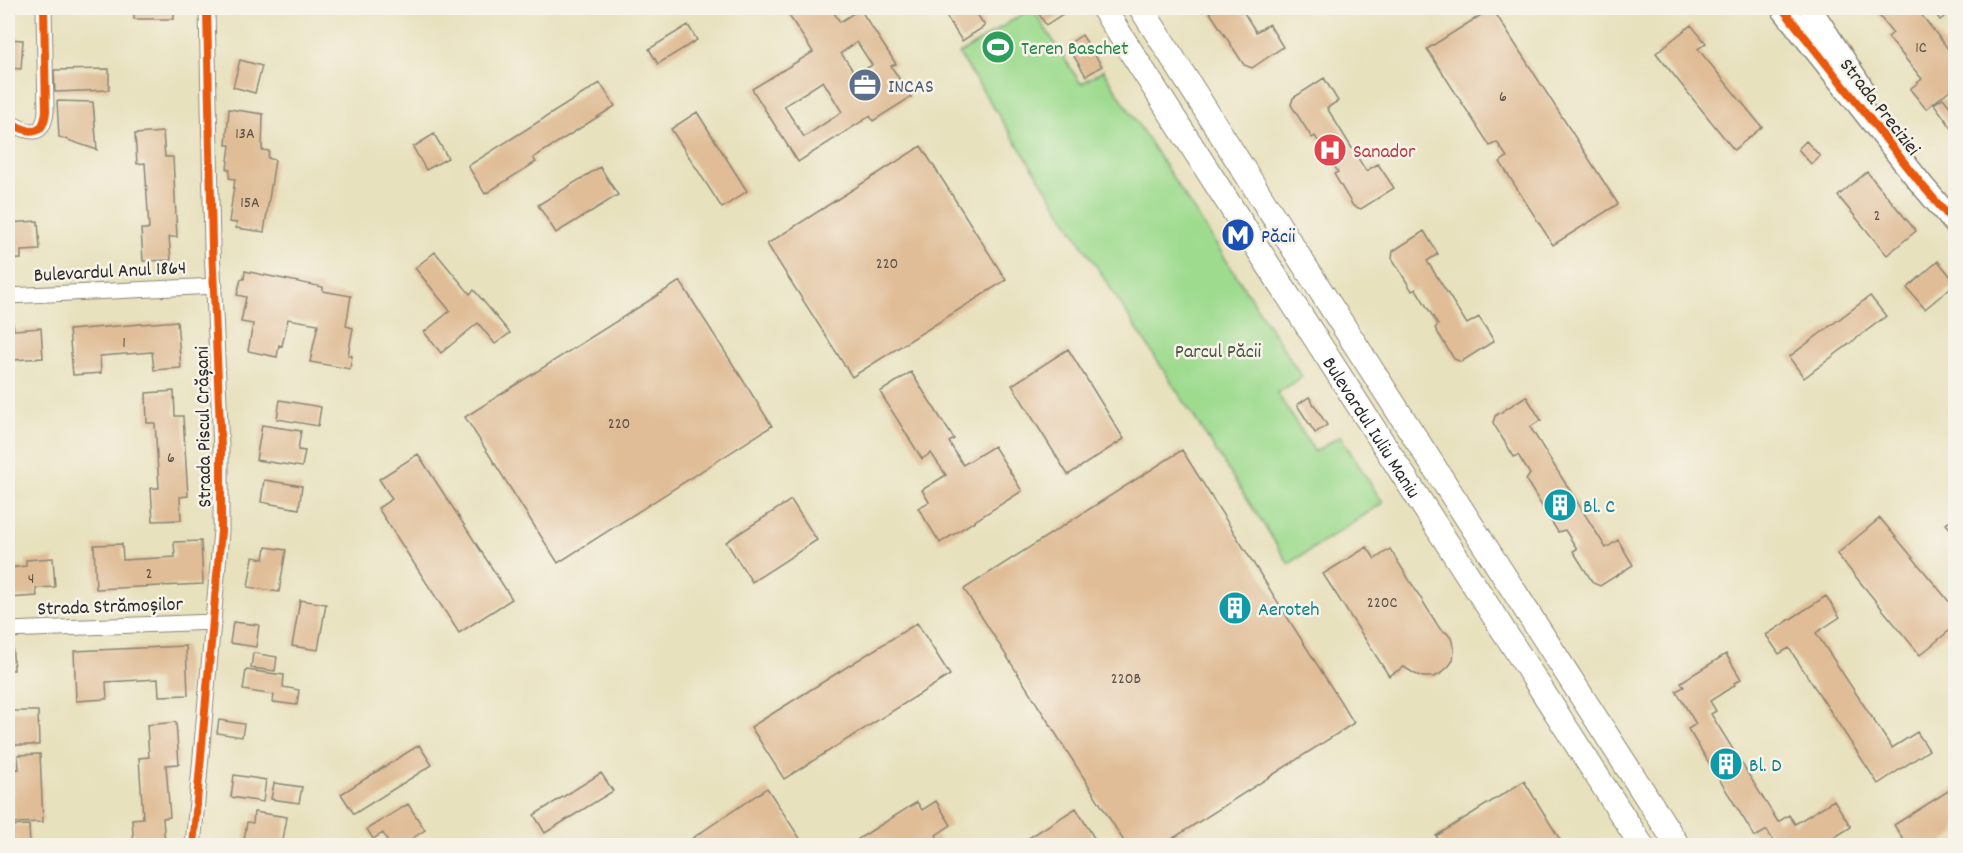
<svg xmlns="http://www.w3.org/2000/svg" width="1963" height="853" font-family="Dekko,sans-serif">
  <rect width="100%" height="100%" fill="#f7f3e8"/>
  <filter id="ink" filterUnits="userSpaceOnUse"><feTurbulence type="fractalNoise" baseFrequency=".0167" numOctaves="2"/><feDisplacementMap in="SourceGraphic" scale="12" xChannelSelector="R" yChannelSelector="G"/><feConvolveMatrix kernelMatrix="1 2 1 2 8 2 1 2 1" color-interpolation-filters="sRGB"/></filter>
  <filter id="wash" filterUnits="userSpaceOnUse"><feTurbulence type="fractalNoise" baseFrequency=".008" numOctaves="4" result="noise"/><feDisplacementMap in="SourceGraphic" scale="24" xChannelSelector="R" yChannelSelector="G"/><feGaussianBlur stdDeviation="1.35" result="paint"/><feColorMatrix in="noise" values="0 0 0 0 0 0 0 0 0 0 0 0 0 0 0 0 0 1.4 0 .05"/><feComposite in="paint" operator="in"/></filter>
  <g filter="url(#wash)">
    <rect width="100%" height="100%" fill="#e8e1be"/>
    <path fill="#9edb8f" stroke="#64835d" stroke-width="1.5" d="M1032,8L1081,84L1103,70L1302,377L1277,393L1315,452L1340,436L1383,503L1289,564L959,54Z"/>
    <g id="blocks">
      <path fill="#e0bd97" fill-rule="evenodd" d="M134,8H174V19H134Z
        M784,8H831L840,22L860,9L896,64L891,66L911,97L873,121L870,116L798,162L752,89L813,52ZM857,42L872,65L856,75L841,53ZM823,81L842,112L804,137L784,106Z
        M941,8H973L985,26L962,41Z
        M1035,8H1067L1069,10L1046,25Z
        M1207,8H1241L1256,32L1269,24L1283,47L1252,68L1244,65Z
        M1492,8L1618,204L1553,245L1500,162L1507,157L1497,142L1490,146L1427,49Z
        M1873,8H1916L1953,55L1956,53V85L1926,109L1910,89L1922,79L1888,37L1893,33Z
        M1931,8H1956L1940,20Z
        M688,25L697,40L658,64L649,49Z
        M1691,25L1706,43L1698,49L1762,127L1734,150L1656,53Z
        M1082,35L1102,66L1086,76L1067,45Z
        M8,39L23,40L21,69L8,68Z
        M240,60L262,66L255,93L233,87Z
        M109,69V90L55,92L54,70Z
        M1324,78L1338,101L1327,108L1366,171L1378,164L1394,188L1361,209L1353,206L1334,174L1338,172L1315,136L1312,138L1291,105L1293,98Z
        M600,83L615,106L533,158L536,162L485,194L468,166Z
        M1943,98L1956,114V134L1934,104Z
        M57,101L93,102L97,150L59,137Z
        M229,109L263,114L262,150L269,151L268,158L275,160L264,232L236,228L237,223L229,222L235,179L229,178L230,170L227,169L230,145H226Z
        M697,112L747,191L722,208L671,129Z
        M163,132L165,157H173L177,237H169L171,260L143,261L141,229H149L145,163L137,164L135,134Z
        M434,134L448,158L426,170L413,147Z
        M8,135L15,139L8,161Z
        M1806,141L1820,156L1811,164L1798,149Z
        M921,146L1006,280L852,377L767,244Z
        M600,167L618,195L556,233L538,205Z
        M1867,172L1916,231L1887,255L1838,196Z
        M38,221L40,250L21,251V259L8,260L9,223Z
        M1424,231L1438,254L1427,261L1467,324L1479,317L1494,341L1461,362L1454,359L1435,328L1438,325L1416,289L1412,291L1392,258L1393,251Z
        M435,252L470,294L474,290L510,333L495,344L478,323L441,353L424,332L450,311L415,268Z
        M1938,261L1956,283L1925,309L1907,288Z
        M245,271L323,287V291L351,296L346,326L353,328L348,355L352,356L350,369L310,362L318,324L288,319L282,346L279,345L277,357L248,351L253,324L241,322L246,297L237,295L241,279H244Z
        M680,281L772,426L558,563L465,417Z
        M1870,296L1886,316L1804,378L1789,357Z
        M177,321L181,368L154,370L152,352L100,356L101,373L73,375L69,330Z
        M8,323H13L14,330L41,328L43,358L14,360L13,351H8Z
        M1068,349L1124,439L1068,475L1012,385Z
        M911,372L954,439L949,442L963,465L994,446L1022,491L940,543L918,508L929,502L922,490L946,475L931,453L922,459L880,392Z
        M174,391L175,416H183L188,496L180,497L181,520L153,521L151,488H159L155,423H147L146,393Z
        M1526,396L1541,420L1530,427L1606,548L1618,540L1633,565L1600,586L1593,583L1573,551L1577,549L1565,530L1558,532L1526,480L1530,474L1518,455L1514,457L1493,423L1495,416Z
        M1309,397L1327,425L1315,433L1297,405Z
        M280,400L321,407L318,426L277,419Z
        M262,425L301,431L298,450L305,451L302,467L256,460Z
        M1182,450L1354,723L1161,846H1127L964,589Z
        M418,454L512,599L459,633L378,508L392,499L379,479Z
        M264,480L302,486L299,509L261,502Z
        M791,500L817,540L752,582L726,542Z
        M1956,516V535L1946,524Z
        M1880,518L1956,610V625L1920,655L1837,554Z
        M201,541L203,584L96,589L94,545L122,544L123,560L175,557L174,542Z
        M266,547L286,550L279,592L248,587L253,557L264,559Z
        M1367,547L1375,559L1390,549L1440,629L1447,633L1451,638L1454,649L1453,660L1449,666L1440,674L1434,677H1423L1415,674L1404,667L1389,676L1323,574Z
        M53,558L55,587L36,588L37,596L8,598V568L26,566V560Z
        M1826,596L1840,617L1816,633L1892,748L1917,732L1929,750L1878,784L1789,648L1779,654L1766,635Z
        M300,600L326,604L318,650L292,646Z
        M233,622L259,625L256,647L230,643Z
        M917,623L950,675L784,779L751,727Z
        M12,641L14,670H8V642Z
        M186,646L188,695L159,696L158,679L106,682L107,699L76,701L74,651Z
        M253,653L277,657L275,671L251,668Z
        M1726,654L1741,679L1734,683L1735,685L1710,701L1716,711L1711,714L1778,822L1789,815L1795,824L1834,800L1851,827L1821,846H1776L1767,830L1755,837L1688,729L1696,724L1676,691L1684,687L1681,682Z
        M246,670L284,675L283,687L299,690L297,705L273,702L274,695L243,690Z
        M12,711H38L39,745H12Z
        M219,720L244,724L242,737L217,733Z
        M176,722L179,764L166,765L170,817L163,818L165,846H134L132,819L143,818L139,758L149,757L147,725Z
        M419,745L432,765L354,814L341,794Z
        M40,754L43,822L14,823L12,770L19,769L18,755Z
        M601,773L613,791L545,833L534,815Z
        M234,775L266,780L263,802L231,797Z
        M1524,781L1564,846H1443L1436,836Z
        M274,783L302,787L299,803L271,799Z
        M1956,786V834L1937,846H1907L1894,825Z
        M767,788L803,843L799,846H681Z
        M936,801L951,825L936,835L942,844L939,846H847L917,802L922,810Z
        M408,804L425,830L401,846H390L383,833L373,839L367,829Z
        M1076,808L1099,846H1016Z
        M254,812L287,817L282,846H243L247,822L253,823Z
        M29,825L30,846H8V826Z"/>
    </g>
  </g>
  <g filter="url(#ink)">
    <use href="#blocks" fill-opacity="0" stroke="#8a8674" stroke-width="1.5"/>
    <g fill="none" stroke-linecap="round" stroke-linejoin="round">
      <g stroke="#8a8674" stroke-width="17">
        <path id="street" d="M8,122C27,131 43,141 46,111L44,8
          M8,296L215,286
          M8,630L214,622
          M193,846L221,531V448L212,247L207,8"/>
      </g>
      <g stroke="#8a8674" stroke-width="25">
        <path id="secondary" d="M1782,8L1922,185L1956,225
          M1810,8L1861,86"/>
      </g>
      <g stroke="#8a8674" stroke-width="26">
        <g id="primary">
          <path id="s1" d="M1103,8L1642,846"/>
          <path d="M1141,8L1306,268L1678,846"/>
        </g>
      </g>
      <use href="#street" stroke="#fff" stroke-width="15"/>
      <use href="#secondary" stroke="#fff" stroke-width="22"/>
      <use href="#primary" stroke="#fff" stroke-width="24"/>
      <g stroke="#f7f3e8" stroke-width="11">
        <path id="cycleway" d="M1782,8L1922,185L1956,225
          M8,122C27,131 43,141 46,111L44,8
          M193,846L221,531V448L212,247L207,8"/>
      </g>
      <use href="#cycleway" stroke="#e8590c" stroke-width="8"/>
    </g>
  </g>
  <defs>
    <g id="stadium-disc" transform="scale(1.725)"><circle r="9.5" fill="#2e9e5b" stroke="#f7f3e8"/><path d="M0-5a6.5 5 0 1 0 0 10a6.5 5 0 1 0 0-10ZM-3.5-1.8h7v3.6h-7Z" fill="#fff"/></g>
    <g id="office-disc" transform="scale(1.725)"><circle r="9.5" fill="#5c6f8a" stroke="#f7f3e8"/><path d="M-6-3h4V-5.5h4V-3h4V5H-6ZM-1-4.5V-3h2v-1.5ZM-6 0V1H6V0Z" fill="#fff"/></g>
    <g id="hospital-disc" transform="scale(1.725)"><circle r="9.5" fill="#e0444e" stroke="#f7f3e8"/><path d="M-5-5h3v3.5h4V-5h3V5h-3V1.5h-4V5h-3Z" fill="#fff"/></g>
    <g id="metro-disc" transform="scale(1.725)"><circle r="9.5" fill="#1a4fb4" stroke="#f7f3e8"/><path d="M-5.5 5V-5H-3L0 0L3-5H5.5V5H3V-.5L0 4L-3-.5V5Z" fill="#fff"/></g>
    <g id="building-disc" transform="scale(1.725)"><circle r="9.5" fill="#0f9aa8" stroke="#f7f3e8"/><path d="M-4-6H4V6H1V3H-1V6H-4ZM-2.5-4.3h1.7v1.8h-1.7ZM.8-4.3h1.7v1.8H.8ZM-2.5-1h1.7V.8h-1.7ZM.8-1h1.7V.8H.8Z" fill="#fff"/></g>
  </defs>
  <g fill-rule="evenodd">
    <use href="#stadium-disc" x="998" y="47"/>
    <use href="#office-disc" x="865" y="85"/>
    <use href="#hospital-disc" x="1330" y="150"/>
    <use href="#metro-disc" x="1238" y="235"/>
    <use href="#building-disc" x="1560" y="505"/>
    <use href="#building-disc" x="1235" y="608"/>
    <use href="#building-disc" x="1726" y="764"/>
  </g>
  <g text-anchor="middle" stroke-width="5" stroke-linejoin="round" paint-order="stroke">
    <g font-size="16" fill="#585046">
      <text x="1921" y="52">1C</text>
      <text x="1503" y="101">6</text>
      <text x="245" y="138">13A</text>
      <text x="250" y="207">15A</text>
      <text x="1877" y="220">2</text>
      <text x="887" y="268">220</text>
      <text x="124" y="347">1</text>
      <text x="619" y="428">220</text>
      <text x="171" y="462">6</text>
      <text x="149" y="578">2</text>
      <text x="31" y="583">4</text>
      <text x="1382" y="607">220C</text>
      <text x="1126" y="683">220B</text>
    </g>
    <g font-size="20" fill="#27864d" stroke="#f7f3e8" text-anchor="start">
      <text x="1021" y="54">Teren Baschet</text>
    </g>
    <g font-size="20" fill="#4e5e75" stroke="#f7f3e8" text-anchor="start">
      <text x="888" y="92">INCAS</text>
    </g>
    <g font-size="20" fill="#2b2b2b" stroke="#f7f3e8">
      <text transform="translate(1881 106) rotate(52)" y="7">Strada Preciziei</text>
      <text transform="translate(110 270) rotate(-3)" y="7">Bulevardul Anul 1864</text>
      <text transform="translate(202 427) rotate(-91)" y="7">Strada Piscul Crășani</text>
      <text dy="7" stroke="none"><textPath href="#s1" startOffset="498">Bulevardul Iuliu Maniu</textPath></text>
      <text transform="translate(110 605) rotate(-2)" y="7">Strada Strămoșilor</text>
    </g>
    <g font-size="20" fill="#be3a42" stroke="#f7f3e8" text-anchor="start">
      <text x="1353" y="157">Sanador</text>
    </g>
    <g font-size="20" fill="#164399" stroke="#f7f3e8" text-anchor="start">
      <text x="1261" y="242">Păcii</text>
    </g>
    <g font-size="20" fill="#485744" stroke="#f7f3e8">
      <text x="1218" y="357">Parcul Păcii</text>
    </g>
    <g font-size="20" fill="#0d838f" stroke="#f7f3e8" text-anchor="start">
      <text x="1583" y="512">Bl. C</text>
      <text x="1258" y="615">Aeroteh</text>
      <text x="1749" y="771">Bl. D</text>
    </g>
  </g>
  <rect width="1963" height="853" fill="none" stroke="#f7f3e8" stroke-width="30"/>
</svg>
